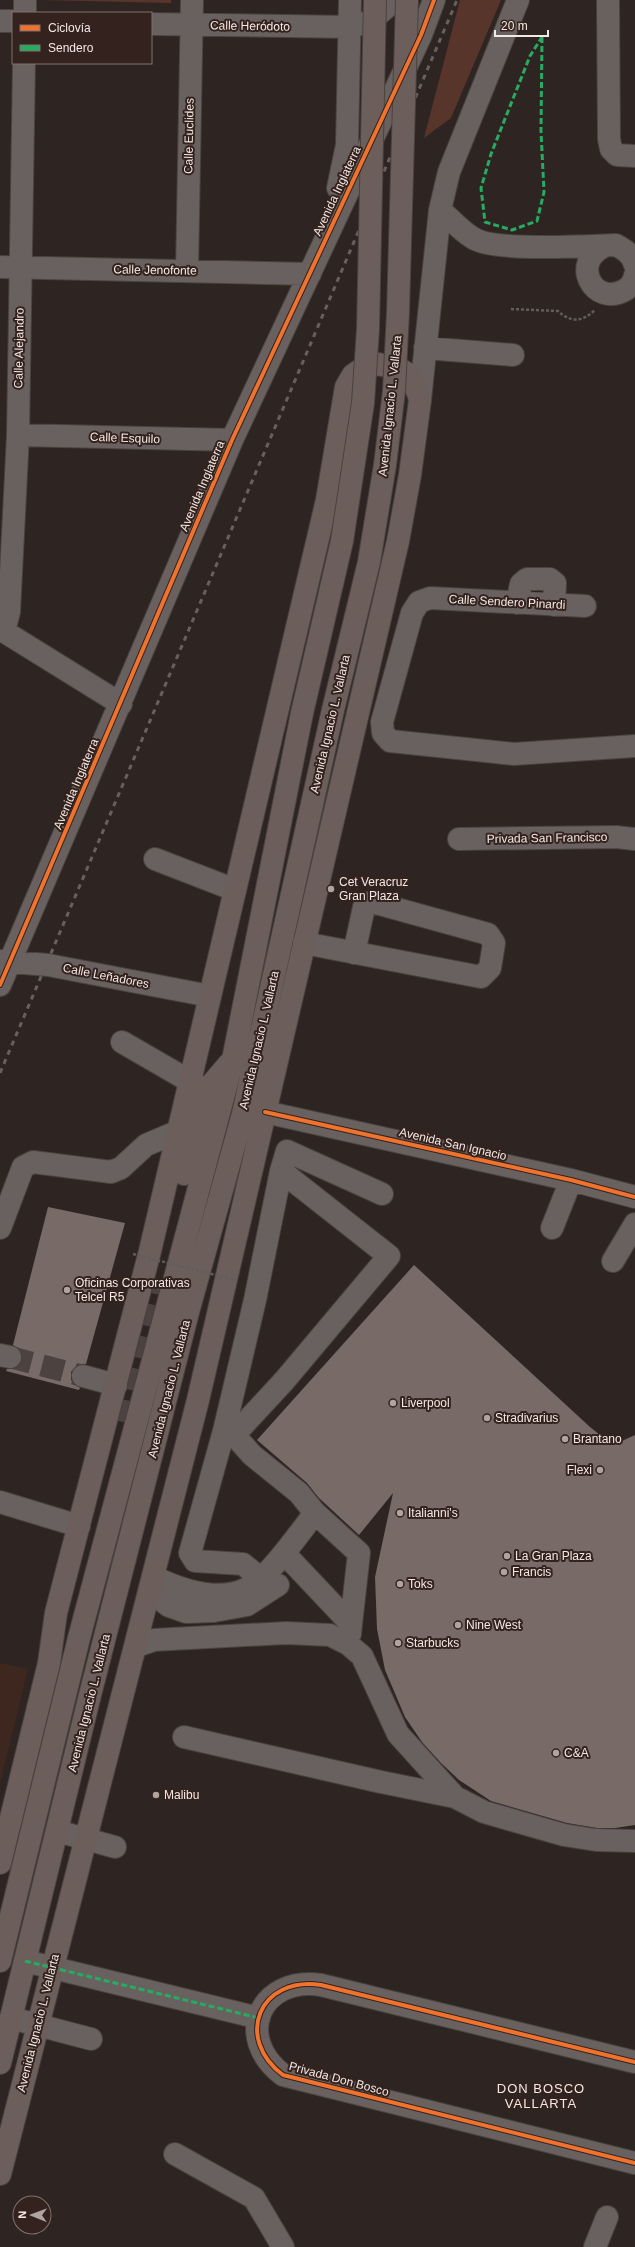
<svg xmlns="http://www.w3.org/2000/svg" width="635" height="2247" font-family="Arial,sans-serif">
  <rect width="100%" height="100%" fill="#2e2522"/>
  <path fill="#3d271f" d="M0,1663L28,1669L0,1784Z"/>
  <path fill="#58352a" d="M40,0H171V3Z
    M460,0H501L451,118L424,138Z"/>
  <path fill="#786a66" d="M48,1207L125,1223L86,1364H79L71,1372V1380L80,1388L79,1390L6,1371L7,1369H14L19,1366L22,1360V1353L13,1345Z
    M414,1265L590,1427L613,1445L635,1435V1825L615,1828H597L567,1823L491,1801L459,1780L441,1763L422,1742L405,1717L385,1670L377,1629L375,1577L393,1493L359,1535L319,1498L307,1483L257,1440Z"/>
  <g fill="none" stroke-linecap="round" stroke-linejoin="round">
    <path stroke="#4c423f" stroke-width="22" stroke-dasharray="22 11" stroke-linecap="butt" d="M10,1357L83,1376"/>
    <path stroke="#4c423f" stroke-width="22" stroke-dasharray="22 11" stroke-linecap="butt" d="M123,1422L154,1286"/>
    <g stroke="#4a423f" stroke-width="24">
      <path id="minor" d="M608,0L609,139L611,149L617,155L635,156
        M25,13V0
        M0,21H13
        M151,24L349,27L369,22L395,0
        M338,188L347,145L350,0
        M440,210C451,219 461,231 473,238C494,252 587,246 616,245C625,250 632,254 635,265
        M605,246C569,262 594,308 625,290C630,287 634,281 635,275
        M0,267L310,274
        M187,271L192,0
        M425,348L513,355
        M420,400L440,210L449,172L518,0
        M18,435L232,440
        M517,603L521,584L527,579H550L555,583L554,605
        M585,606L430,598L419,602L412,613L382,722L383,733L390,741L514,754L635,746
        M0,629L121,704
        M4,631L9,612L18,435L24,63
        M459,839L616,837L635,839
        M155,859L235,890
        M304,943L481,977L490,968L494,943L488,934L372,902L364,907L354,953
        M0,961L48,965L210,996
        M0,985L232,440L421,35L434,0
        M122,1042L205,1090
        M265,1112L571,1180L635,1197
        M281,1171L287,1151L382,1194
        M0,1228L23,1167L33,1162L111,1172L121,1168L146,1145L179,1131
        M552,1228L571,1180
        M613,1261L635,1224
        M0,1355L10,1357
        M83,1376L116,1385
        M224,1431L234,1435L252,1455L299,1493L315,1513L359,1553L351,1624
        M234,1435L284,1381L389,1256L281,1171L255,1300L224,1431L190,1553L195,1561L243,1564L260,1578
        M0,1502L79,1526
        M284,1553L351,1624L350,1634
        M154,1577C181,1590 219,1603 248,1588C269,1577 300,1532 315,1513
        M150,1591L169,1606L186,1612L214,1611L247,1605L278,1585
        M136,1646L154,1640L171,1639L286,1633L330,1635L348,1644L362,1656L398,1734L455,1797L484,1812L564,1835L596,1840L635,1841
        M184,1737L381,1782L455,1797
        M57,1831L115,1847
        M25,1961L259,2018
        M11,2018L91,2039
        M635,2062L321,1985C259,1976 234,2038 283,2075L635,2163
        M175,2154L254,2198L283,2247
        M595,2247L607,2217"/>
    </g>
    <g stroke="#4a423f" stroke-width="24">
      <path id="major" d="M184,1174L206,1091L229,1064
        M0,1863L49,1663L56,1613L150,1251L327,500L346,387L353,375L363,368L378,364L400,369L411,376L418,393L420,400L410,475L398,541L198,1400L0,2174
        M0,1961L79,1638L233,1060L302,713
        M0,2063L89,1699L188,1312L243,1114L333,710"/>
    </g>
    <path stroke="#635c59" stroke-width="2.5" stroke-dasharray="3 2" stroke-linecap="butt" d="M511,309L558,311C571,323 582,322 595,310"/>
    <use href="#minor" stroke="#69615f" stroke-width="22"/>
    <use href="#major" stroke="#6c5f5b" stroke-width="22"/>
    <path stroke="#67605e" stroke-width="3" stroke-dasharray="5 5" stroke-linecap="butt" d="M0,1073L457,0"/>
    <g stroke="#4a423f" stroke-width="24" stroke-linecap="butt">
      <path id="major-bridge" d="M333,710L369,562L385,465L394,391L398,312L407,0
        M302,713L342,541L363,403L368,329L375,0"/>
    </g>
    <path stroke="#635c59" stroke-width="2.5" stroke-dasharray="3 2" stroke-linecap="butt" d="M133,1254L235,1280"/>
    <use href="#major-bridge" stroke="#6c5f5b" stroke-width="22"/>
    <path stroke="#26ab63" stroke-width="3" stroke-dasharray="6 3" stroke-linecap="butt" d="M542,37L541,131L544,192L537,221L512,230L485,222L481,188L491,154L530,56Z
      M25,1961L259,2018"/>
    <g stroke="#33221d" stroke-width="6">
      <path id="cycleway" d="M0,985L232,440L421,35L434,0
        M265,1112L571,1180L635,1197
        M635,2062L321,1985C259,1976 234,2038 283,2075L635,2163"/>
    </g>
    <use href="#cycleway" stroke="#ef722f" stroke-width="4"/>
  </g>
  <g fill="#afa4a0" stroke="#33221d" stroke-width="1.5">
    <circle cx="331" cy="889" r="4"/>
    <circle cx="67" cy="1290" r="4"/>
    <circle cx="393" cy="1403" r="4"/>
    <circle cx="487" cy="1418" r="4"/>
    <circle cx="565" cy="1439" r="4"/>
    <circle cx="600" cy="1470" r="4"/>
    <circle cx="400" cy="1513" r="4"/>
    <circle cx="507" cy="1556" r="4"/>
    <circle cx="504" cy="1572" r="4"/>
    <circle cx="400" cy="1584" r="4"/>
    <circle cx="458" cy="1625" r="4"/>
    <circle cx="398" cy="1643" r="4"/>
    <circle cx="556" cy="1753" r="4"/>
    <circle cx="156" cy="1795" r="4"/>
  </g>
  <g text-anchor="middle" stroke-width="4" stroke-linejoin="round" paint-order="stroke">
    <g font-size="12" fill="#f4e8e4" stroke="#33221d">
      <text transform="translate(250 26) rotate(1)" y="4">Calle Heródoto</text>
      <text transform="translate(189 136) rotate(-89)" y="4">Calle Euclides</text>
      <text transform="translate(337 191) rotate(-65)" y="4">Avenida Inglaterra</text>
      <text transform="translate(155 270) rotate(1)" y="4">Calle Jenofonte</text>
      <text transform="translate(19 348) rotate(-89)" y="4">Calle Alejandro</text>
      <text transform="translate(390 406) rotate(-84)" y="4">Avenida Ignacio L. Vallarta</text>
      <text transform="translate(125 438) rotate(2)" y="4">Calle Esquilo</text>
      <text transform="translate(202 486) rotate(-67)" y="4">Avenida Inglaterra</text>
      <text transform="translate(507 602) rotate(3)" y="4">Calle Sendero Pinardi</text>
      <text transform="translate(330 724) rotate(-77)" y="4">Avenida Ignacio L. Vallarta</text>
      <text transform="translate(76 784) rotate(-67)" y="4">Avenida Inglaterra</text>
      <text transform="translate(547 838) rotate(-1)" y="4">Privada San Francisco</text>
      <text transform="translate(106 976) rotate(11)" y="4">Calle Leñadores</text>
      <text transform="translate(259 1040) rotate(-77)" y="4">Avenida Ignacio L. Vallarta</text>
      <text transform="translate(453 1144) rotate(13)" y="4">Avenida San Ignacio</text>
      <text transform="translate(169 1389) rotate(-76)" y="4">Avenida Ignacio L. Vallarta</text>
      <text transform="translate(89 1703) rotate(-76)" y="4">Avenida Ignacio L. Vallarta</text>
      <text transform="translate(38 2023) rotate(-76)" y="4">Avenida Ignacio L. Vallarta</text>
      <text transform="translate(339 2079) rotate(15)" y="4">Privada Don Bosco</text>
    </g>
    <g font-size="12" fill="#f4e8e4" stroke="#33221d" text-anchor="start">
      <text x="339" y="886">Cet Veracruz<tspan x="339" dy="14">Gran Plaza</tspan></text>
      <text x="75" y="1287">Oficinas Corporativas<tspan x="75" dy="14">Telcel R5</tspan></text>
      <text x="401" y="1407">Liverpool</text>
      <text x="495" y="1422">Stradivarius</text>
      <text x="573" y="1443">Brantano</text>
      <text x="592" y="1474" text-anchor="end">Flexi</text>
      <text x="408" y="1517">Italianni's</text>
      <text x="515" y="1560">La Gran Plaza</text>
      <text x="512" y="1576">Francis</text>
      <text x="408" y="1588">Toks</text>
      <text x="466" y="1629">Nine West</text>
      <text x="406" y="1647">Starbucks</text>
      <text x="564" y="1757">C&amp;A</text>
      <text x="164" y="1799">Malibu</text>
    </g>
    <g font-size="13" letter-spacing="1" fill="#f4e8e4" stroke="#33221d">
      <text x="541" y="2093">DON BOSCO<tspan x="541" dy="15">VALLARTA</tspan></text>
    </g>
  </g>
  <rect x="12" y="12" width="140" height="52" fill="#33221d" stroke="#80716d"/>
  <rect x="20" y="25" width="20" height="6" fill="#ef722f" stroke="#80716d"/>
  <text x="48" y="32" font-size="12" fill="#f4e8e4">Ciclovía</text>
  <rect x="20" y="45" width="20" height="6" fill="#26ab63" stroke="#80716d"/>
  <text x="48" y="52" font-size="12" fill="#f4e8e4">Sendero</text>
  <g transform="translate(32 2215) rotate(271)"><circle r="19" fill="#33221d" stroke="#80716d"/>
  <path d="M0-3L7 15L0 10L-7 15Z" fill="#afa4a0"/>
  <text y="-6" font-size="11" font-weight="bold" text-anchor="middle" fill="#f4e8e4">N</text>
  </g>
  <path d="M495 30v6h53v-6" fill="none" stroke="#f4e8e4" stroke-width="2"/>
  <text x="501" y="30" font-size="12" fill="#f4e8e4" stroke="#33221d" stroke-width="3" paint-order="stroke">20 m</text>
</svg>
